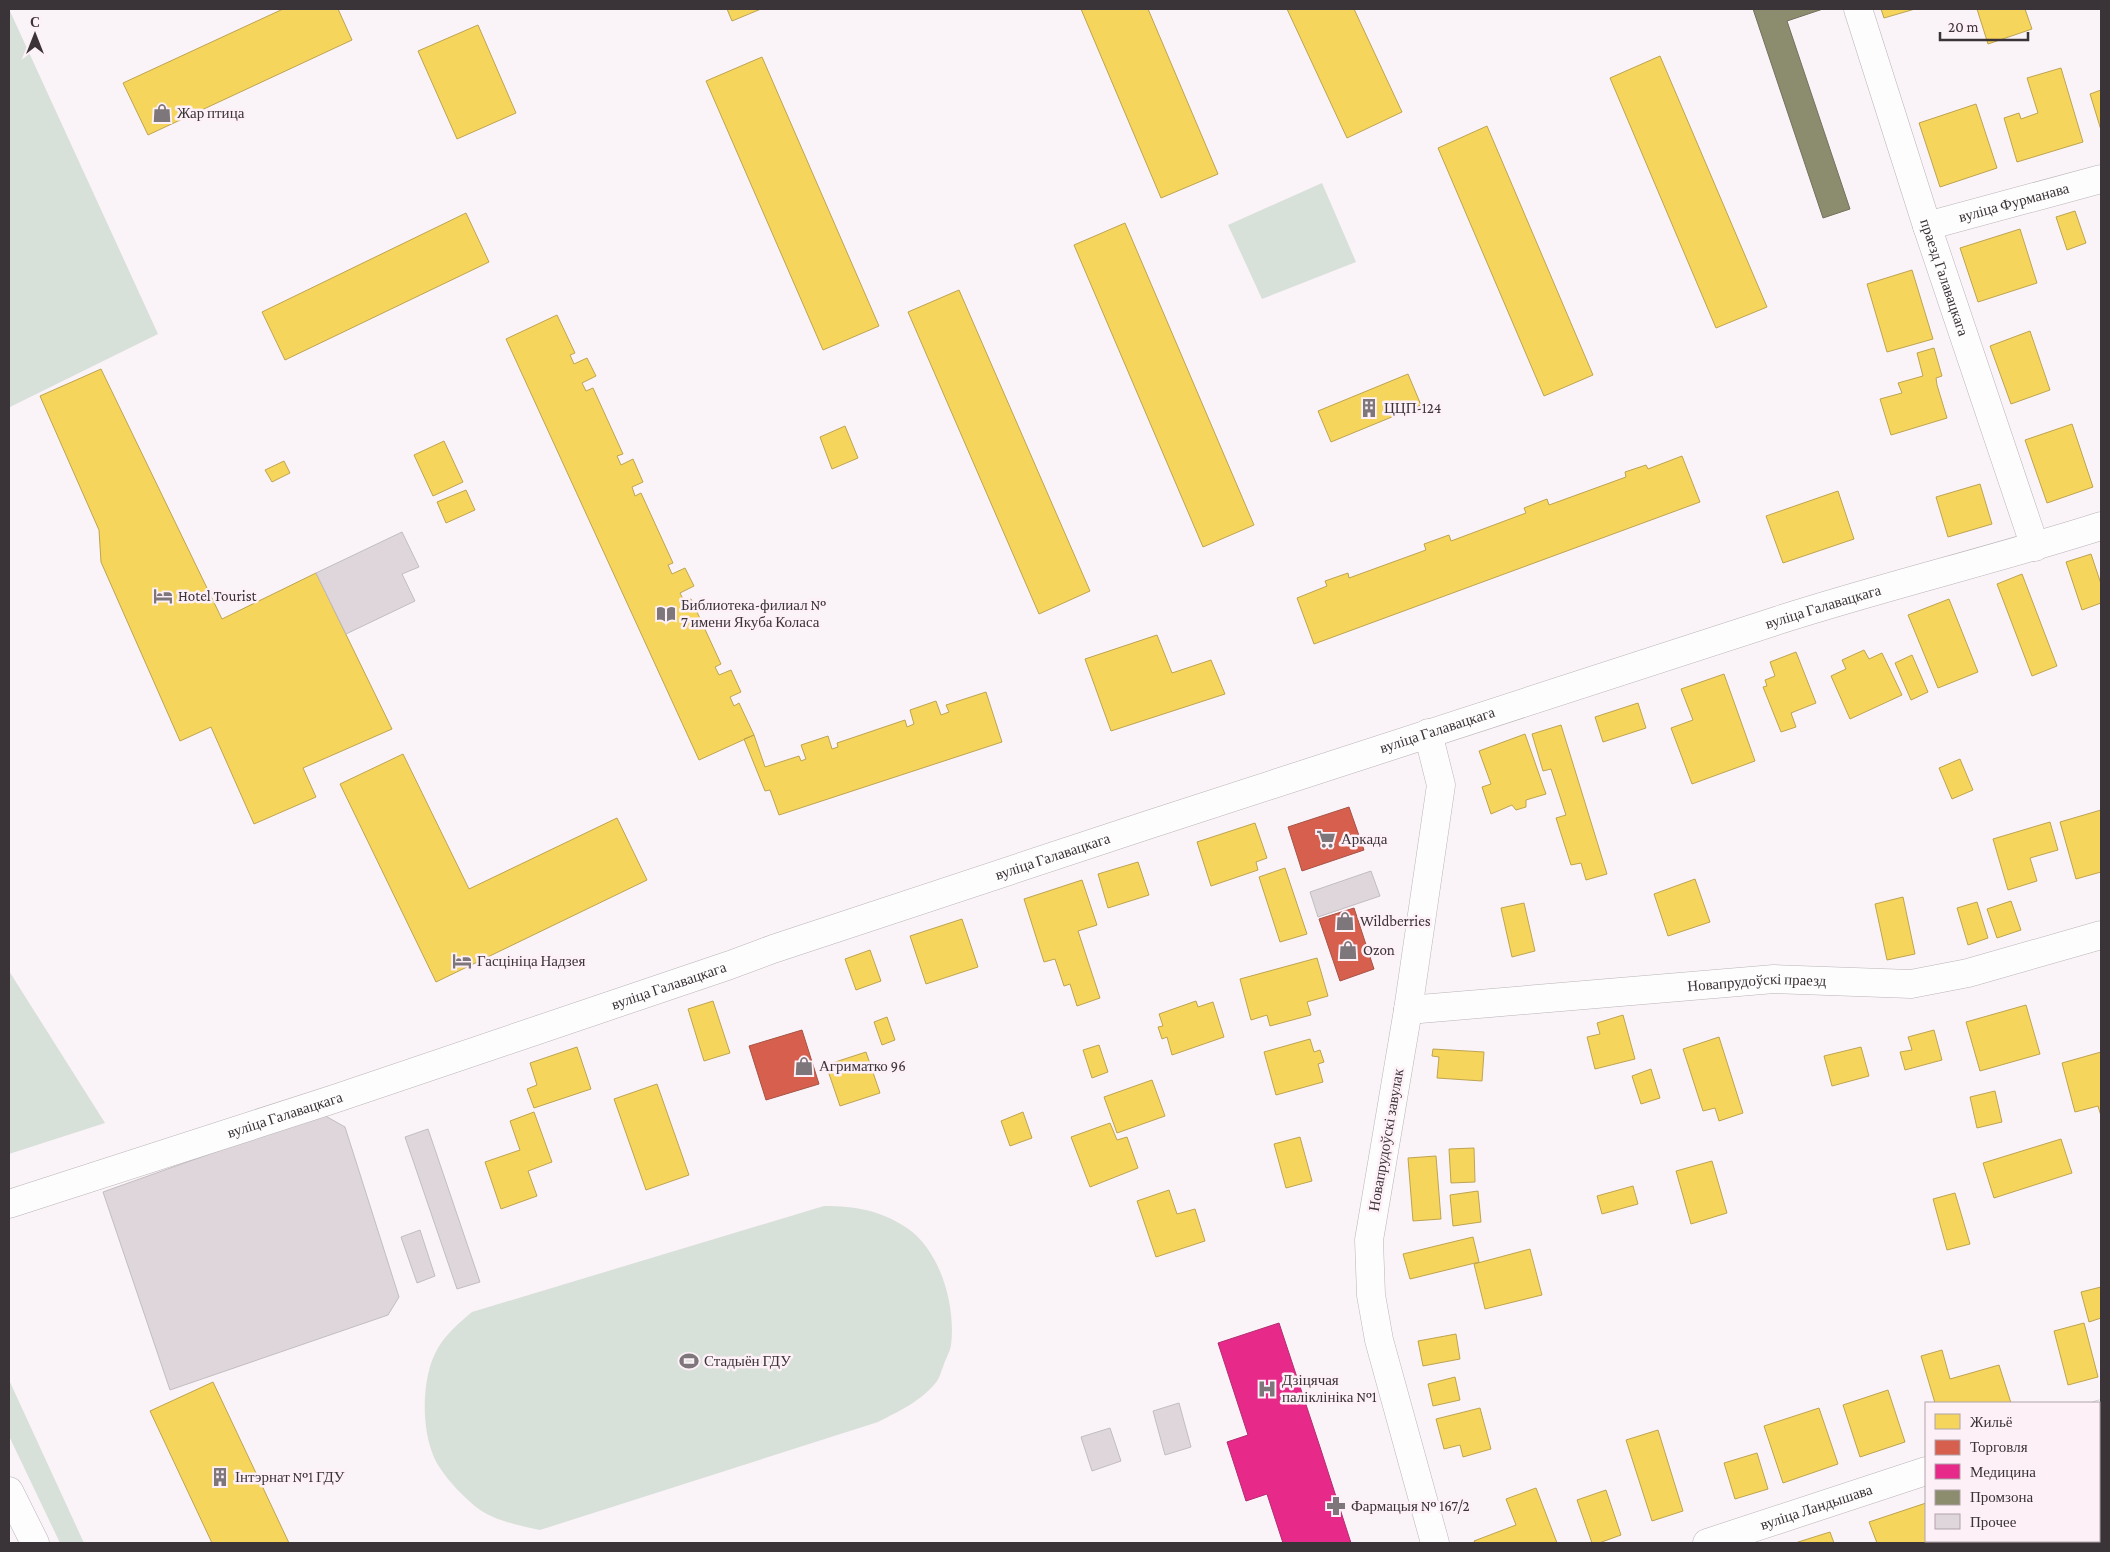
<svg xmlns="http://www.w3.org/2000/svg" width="2110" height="1552" font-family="'Crimson Pro',serif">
  <rect width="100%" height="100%" fill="#faf3f7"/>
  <path fill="#d8e0da" d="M9,9L158,334L10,407L9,406Z
    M1322,183L1356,262L1262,299L1228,225Z
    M9,971L105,1123L9,1154Z
    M824,1206C855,1206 880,1210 907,1228C941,1251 956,1307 951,1345C950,1352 945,1360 943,1367C941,1371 940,1377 937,1381C922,1401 899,1411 878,1422L540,1530C518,1525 494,1521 476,1507C463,1496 449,1482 440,1468C420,1440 420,1377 438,1348C447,1333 459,1323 472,1312Z
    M9,1380L84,1543H60L9,1436Z"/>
  <path fill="#f6d55c" stroke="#bea451" d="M283,9H338L352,40L148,135L123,83Z
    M727,9H761L732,21Z
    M1081,9H1148L1218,174L1161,198Z
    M1287,9H1354L1402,112L1347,138Z
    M1881,9H1915L1884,18Z
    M1977,9H2025L2032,29L1988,44Z
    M478,25L516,113L457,139L418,51Z
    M1660,56L1767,307L1716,328L1610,78Z
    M762,57L879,326L823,350L706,81Z
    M2061,68L2083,142L2017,162L2004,118L2019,113L2021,119L2038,113L2027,78Z
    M2101,90V130L2090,94Z
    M1976,104L1997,168L1940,187L1919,123Z
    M1487,126L1593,375L1544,396L1438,148Z
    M2075,211L2086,243L2067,250L2056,217Z
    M466,213L489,262L285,360L262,312Z
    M1125,223L1254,525L1203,547L1074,245Z
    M2020,229L2037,283L1978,302L1960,248Z
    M1912,270L1933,339L1887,352L1867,284Z
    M959,290L1090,591L1039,614L908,312Z
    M557,315L575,353L570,355L574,364L587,358L596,376L582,383L586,391L593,388L623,454L617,456L621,465L633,459L643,482L632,487L635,496L641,493L673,563L668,565L672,574L685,568L694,586L680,593L684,601L691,599L721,664L715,667L719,675L731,670L741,692L730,697L734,706L739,703L754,735L699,760L506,339Z
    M2030,331L2050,390L2011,404L1990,346Z
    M1934,348L1942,376L1936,378L1937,385L1947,418L1891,435L1880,399L1902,393L1898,383L1923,376L1917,353Z
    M101,369L222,619L316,573L392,729L303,768L316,797L254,824L211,727L180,741L101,562L99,530L40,396Z
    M1408,374L1421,405L1331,442L1318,411Z
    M2072,424L2093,487L2047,503L2025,440Z
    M845,426L858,458L832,469L820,437Z
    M444,441L463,482L433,496L414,455Z
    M1682,456L1700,502L1314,644L1297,598L1327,586L1325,581L1348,573L1349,578L1426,550L1424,544L1449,535L1451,541L1526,513L1524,508L1547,499L1549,505L1626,477L1625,472L1646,465L1648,469Z
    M284,461L290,473L272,482L265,470Z
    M1980,484L1992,524L1948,537L1936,497Z
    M466,490L475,510L446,523L437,502Z
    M1838,491L1854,539L1783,563L1766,516Z
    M2091,554L2101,584V603L2082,610L2066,562Z
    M2022,574L2057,666L2032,676L1997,584Z
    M1949,599L1978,672L1938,688L1908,615Z
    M1157,635L1172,673L1211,660L1225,694L1111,731L1085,659Z
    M1864,650L1869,659L1882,653L1902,695L1850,719L1831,676L1846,669L1842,660Z
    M1796,652L1816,703L1791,713L1796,727L1781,732L1763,687L1767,686L1765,680L1775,676L1770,662Z
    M1912,655L1928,692L1911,700L1895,663Z
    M1724,674L1755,761L1692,784L1671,728L1693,720L1681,689Z
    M986,692L1002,742L779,815L770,790L765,791L744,739L754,735L765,767L799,756L801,761L806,759L801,745L828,736L832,749L838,747L837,743L905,720L907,727L914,724L910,710L936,701L941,715L949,712L946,705Z
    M1638,703L1646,728L1603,742L1595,717Z
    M1561,725L1607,874L1586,880L1581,863L1571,865L1556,818L1566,815L1551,769L1543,771L1532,734Z
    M1525,734L1546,794L1526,800V807L1516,810L1512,805L1491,814L1482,787L1491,784L1479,751Z
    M403,754L469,889L617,818L647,880L436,982L340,784Z
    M1960,759L1973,790L1952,799L1939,768Z
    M2101,810V872L2076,879L2060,822Z
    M2050,822L2058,850L2030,858L2037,881L2008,890L1993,839Z
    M1255,823L1267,858L1256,862L1258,870L1211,886L1197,842Z
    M1138,862L1149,895L1108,908L1098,874Z
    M1285,868L1307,934L1280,942L1259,877Z
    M1695,879L1710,922L1668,936L1654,894Z
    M1082,880L1097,925L1078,931L1100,998L1077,1006L1070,984L1064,986L1055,959L1044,962L1024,899Z
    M1903,897L1915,954L1887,960L1875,904Z
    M2011,901L2021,930L1997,938L1987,909Z
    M1977,902L1988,938L1968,945L1957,908Z
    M1524,903L1535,951L1512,957L1501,908Z
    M962,919L978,967L926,984L910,936Z
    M870,950L881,981L856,990L845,959Z
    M1317,958L1328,996L1307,1002L1311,1015L1270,1026L1267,1015L1251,1020L1240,979Z
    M713,1001L730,1053L704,1061L688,1009Z
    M1196,1001L1198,1007L1213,1002L1224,1037L1172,1055L1167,1037L1162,1039L1158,1027L1163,1026L1159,1014Z
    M2026,1005L2040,1054L1980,1071L1966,1022Z
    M1623,1015L1635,1059L1595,1069L1587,1037L1600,1034L1597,1023Z
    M887,1017L895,1040L882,1045L874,1022Z
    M1934,1030L1942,1060L1905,1070L1900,1052L1912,1050L1908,1037Z
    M1719,1037L1743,1113L1719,1121L1715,1108L1703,1111L1683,1049Z
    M1310,1039L1314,1052L1320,1050L1324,1062L1318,1064L1323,1082L1276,1095L1264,1052Z
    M1099,1045L1108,1072L1092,1078L1083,1050Z
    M577,1047L591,1089L534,1108L527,1089L537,1085L530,1063Z
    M1861,1047L1869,1076L1832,1086L1824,1056Z
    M1433,1049L1484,1052L1482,1081L1437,1078L1439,1057L1432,1056Z
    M866,1052L880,1093L840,1106L826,1065Z
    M2101,1052V1116L2098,1106L2075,1112L2062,1063Z
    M1651,1069L1660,1098L1641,1104L1632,1076Z
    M1152,1080L1165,1116L1117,1133L1104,1097Z
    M657,1084L689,1175L646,1190L614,1099Z
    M1995,1091L2002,1122L1977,1128L1970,1097Z
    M534,1112L552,1162L528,1171L537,1196L501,1209L485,1162L520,1150L510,1121Z
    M1023,1112L1032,1138L1010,1146L1001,1121Z
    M1110,1123L1117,1140L1127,1137L1138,1168L1090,1187L1071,1137Z
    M1300,1137L1312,1181L1286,1188L1274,1144Z
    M2061,1139L2072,1173L1994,1198L1983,1163Z
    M1474,1148L1475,1182L1451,1183L1449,1149Z
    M1436,1156L1441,1219L1413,1221L1408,1158Z
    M1712,1161L1727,1213L1691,1224L1676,1171Z
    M1633,1186L1638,1204L1602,1214L1597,1196Z
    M1169,1190L1177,1214L1195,1209L1205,1241L1156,1257L1137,1201Z
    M1478,1191L1481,1222L1453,1226L1450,1195Z
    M1955,1193L1970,1244L1947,1250L1933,1199Z
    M1473,1237L1479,1262L1410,1279L1403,1254Z
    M1530,1249L1542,1295L1485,1309L1474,1264Z
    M2101,1287V1318L2089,1322L2081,1292Z
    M2084,1323L2098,1377L2068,1385L2054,1331Z
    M1456,1334L1460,1359L1423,1366L1418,1341Z
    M1942,1350L1950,1379L1999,1365L2011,1403H1935L1921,1356Z
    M1455,1377L1460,1400L1433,1406L1428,1384Z
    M213,1382L289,1543H212L150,1411Z
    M1888,1390L1905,1442L1860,1457L1843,1405Z
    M1480,1408L1491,1449L1463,1457L1460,1445L1444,1449L1436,1419Z
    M1819,1408L1838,1464L1783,1483L1764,1426Z
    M1658,1430L1683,1511L1652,1521L1626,1440Z
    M2101,1447V1481L2099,1474V1448Z
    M1757,1453L1768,1489L1735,1499L1724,1463Z
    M1536,1488L1557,1543H1475L1474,1541L1516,1525L1506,1499Z
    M1606,1490L1621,1535L1599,1543H1592L1577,1500Z
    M1926,1503V1541H1943L1944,1543H1877L1869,1522Z
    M1830,1532L1834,1543H1795Z
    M2056,1541H2090L2091,1543H2057Z"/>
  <path fill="#d6604d" stroke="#a75246" d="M1349,807L1364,850L1302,871L1288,827Z
    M1354,908L1374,969L1340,981L1319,919Z
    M802,1030L819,1084L766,1100L749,1046Z"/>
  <path fill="#e7298a" stroke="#b32c71" d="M1279,1323L1320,1447L1351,1543H1283L1267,1494L1246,1501L1227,1442L1248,1435L1218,1343Z"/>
  <path fill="#8c8c6e" stroke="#73715e" d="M1753,9H1823L1787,21L1850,209L1823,218Z"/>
  <path fill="#ded6db" stroke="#c2bdc0" d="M402,532L419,567L402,574L415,601L346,634L316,573Z
    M1371,871L1380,896L1318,917L1310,892Z
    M322,1114L345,1127L399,1297L388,1315L170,1390L103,1192Z
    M428,1129L480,1282L457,1289L405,1137Z
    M420,1230L435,1276L417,1283L401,1237Z
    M1179,1403L1191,1447L1165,1455L1153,1411Z
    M1110,1428L1121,1461L1092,1471L1081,1437Z"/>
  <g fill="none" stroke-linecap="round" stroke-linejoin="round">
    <g stroke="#b9b4b7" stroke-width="29">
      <g id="minor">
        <path id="s1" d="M1858,9L1927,226L2035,547"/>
        <path id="s2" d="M1927,226L2101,179"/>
        <path d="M1428,733L1441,785L1408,1010L1369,1240L1371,1295L1379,1340L1435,1543"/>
        <path id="s3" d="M1408,1010L1774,979L1911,984L1968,973L2101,935"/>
        <path id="s4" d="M9,1204L334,1099L730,965L773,949C1108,838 1442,727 1779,620C1885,586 1994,560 2101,526"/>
        <path d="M2099,1415L2101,1414"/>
        <path id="s5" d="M1707,1543L1926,1471"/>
      </g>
    </g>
    <g stroke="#b9b4b7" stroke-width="29">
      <path id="major" d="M9,1491L35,1543"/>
    </g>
    <use href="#minor" stroke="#fefdfe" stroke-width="28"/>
    <use href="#major" stroke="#fefdfe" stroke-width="28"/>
  </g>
  <defs>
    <g id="shop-bare" transform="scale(1.5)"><path d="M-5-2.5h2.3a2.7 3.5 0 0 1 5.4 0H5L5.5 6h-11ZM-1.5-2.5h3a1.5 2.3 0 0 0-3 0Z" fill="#7d767a" stroke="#fdf0f7" stroke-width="2.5" paint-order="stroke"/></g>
    <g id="building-bare" transform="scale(1.5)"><path d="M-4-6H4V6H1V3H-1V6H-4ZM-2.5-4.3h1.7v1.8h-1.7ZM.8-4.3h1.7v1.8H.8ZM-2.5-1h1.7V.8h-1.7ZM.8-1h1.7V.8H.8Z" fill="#7d767a" stroke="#fdf0f7" stroke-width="2.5" paint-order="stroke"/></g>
    <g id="hotel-bare" transform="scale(1.5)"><path d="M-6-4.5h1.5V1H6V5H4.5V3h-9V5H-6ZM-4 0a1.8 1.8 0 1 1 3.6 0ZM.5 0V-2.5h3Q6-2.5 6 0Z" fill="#7d767a" stroke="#fdf0f7" stroke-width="2.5" paint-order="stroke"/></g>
    <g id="library-bare" transform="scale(1.5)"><path d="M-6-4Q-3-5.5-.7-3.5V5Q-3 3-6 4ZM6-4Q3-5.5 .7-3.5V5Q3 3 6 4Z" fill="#7d767a" stroke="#fdf0f7" stroke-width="2.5" paint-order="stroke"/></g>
    <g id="supermarket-bare" transform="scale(1.5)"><path d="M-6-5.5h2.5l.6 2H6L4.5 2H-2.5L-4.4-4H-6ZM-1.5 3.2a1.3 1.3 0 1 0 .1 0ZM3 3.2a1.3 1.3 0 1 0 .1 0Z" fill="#7d767a" stroke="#fdf0f7" stroke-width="2.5" paint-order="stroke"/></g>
    <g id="stadium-bare" transform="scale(1.5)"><path d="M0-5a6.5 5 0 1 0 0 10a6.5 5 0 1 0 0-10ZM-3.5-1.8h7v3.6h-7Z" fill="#7d767a" stroke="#fdf0f7" stroke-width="2.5" paint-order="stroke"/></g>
    <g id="hospital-bare" transform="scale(1.5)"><path d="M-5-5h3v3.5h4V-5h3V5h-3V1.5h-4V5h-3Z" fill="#7d767a" stroke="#fdf0f7" stroke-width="2.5" paint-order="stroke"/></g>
    <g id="pharmacy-bare" transform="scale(1.5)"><path d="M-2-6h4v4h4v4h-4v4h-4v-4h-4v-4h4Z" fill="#7d767a" stroke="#fdf0f7" stroke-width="2.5" paint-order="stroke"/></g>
  </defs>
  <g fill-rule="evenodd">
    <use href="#shop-bare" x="162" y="113"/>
    <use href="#building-bare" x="1369" y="408"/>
    <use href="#hotel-bare" x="163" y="596"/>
    <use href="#library-bare" x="666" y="614"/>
    <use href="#supermarket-bare" x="1326" y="839"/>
    <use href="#shop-bare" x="1345" y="921"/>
    <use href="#shop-bare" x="1348" y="950"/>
    <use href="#hotel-bare" x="462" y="961"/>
    <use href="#shop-bare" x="804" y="1066"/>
    <use href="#stadium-bare" x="689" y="1361"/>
    <use href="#hospital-bare" x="1267" y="1389"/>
    <use href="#building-bare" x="220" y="1477"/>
    <use href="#pharmacy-bare" x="1336" y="1506"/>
  </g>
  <g text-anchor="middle" stroke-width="5" stroke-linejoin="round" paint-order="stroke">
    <g font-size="15" fill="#3a3337" stroke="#fdf0f7" text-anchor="start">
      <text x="177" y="118">Жар птица</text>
      <text x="1384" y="413">ЦЦП-124</text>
      <text x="178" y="601">Hotel Tourist</text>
      <text x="681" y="610">Библиотека-филиал №<tspan x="681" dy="17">7 имени Якуба Коласа</tspan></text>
      <text x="1341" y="844">Аркада</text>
      <text x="1360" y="926">Wildberries</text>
      <text x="1363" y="955">Ozon</text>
      <text x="477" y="966">Гасцініца Надзея</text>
      <text x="819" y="1071">Агриматко 96</text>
      <text x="704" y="1366">Стадыён ГДУ</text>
      <text x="1282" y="1385">Дзіцячая<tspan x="1282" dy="17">паліклініка №1</tspan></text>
      <text x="235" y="1482">Інтэрнат №1 ГДУ</text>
      <text x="1351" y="1511">Фармацыя № 167/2</text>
    </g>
    <g font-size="15" fill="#3a3337" stroke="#fdf0f7">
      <text dy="5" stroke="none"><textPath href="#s2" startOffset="90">вуліца Фурманава</textPath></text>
      <text dy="5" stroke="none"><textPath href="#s1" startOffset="282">праезд Галавацкага</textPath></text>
      <text dy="5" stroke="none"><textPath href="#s4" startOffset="1910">вуліца Галавацкага</textPath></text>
      <text dy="5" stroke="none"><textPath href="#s4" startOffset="1505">вуліца Галавацкага</textPath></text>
      <text dy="5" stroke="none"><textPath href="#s4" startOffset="1100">вуліца Галавацкага</textPath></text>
      <text dy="5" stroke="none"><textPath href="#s3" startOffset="350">Новапрудоўскі праезд</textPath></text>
      <text dy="5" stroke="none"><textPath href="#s4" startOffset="695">вуліца Галавацкага</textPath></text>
      <text dy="5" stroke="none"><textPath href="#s4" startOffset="290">вуліца Галавацкага</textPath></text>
      <text transform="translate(1386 1140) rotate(-80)" y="5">Новапрудоўскі завулак</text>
      <text dy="5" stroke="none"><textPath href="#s5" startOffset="115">вуліца Ландышава</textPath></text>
    </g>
  </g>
  <rect width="2110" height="1552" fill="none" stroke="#3a3337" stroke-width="20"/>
  <rect x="1925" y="1402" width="175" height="140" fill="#fdf0f7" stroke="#afa4aa"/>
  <rect x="1935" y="1414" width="25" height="15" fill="#f6d55c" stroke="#afa4aa"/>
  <text x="1970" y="1427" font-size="15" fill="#3a3337">Жильё</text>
  <rect x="1935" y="1440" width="25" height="15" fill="#d6604d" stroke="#afa4aa"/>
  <text x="1970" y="1452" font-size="15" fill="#3a3337">Торговля</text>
  <rect x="1935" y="1464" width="25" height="15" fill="#e7298a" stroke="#afa4aa"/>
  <text x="1970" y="1477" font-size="15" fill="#3a3337">Медицина</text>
  <rect x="1935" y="1490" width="25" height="15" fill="#8c8c6e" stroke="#afa4aa"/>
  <text x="1970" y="1502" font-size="15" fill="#3a3337">Промзона</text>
  <rect x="1935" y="1514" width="25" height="15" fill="#ded6db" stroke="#afa4aa"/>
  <text x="1970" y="1527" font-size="15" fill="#3a3337">Прочее</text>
  <g transform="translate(35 35)" stroke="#fdf0f7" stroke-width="4" paint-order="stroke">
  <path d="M0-4L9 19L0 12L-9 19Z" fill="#3a3337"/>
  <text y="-8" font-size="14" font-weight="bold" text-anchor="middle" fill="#3a3337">С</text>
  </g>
  <path d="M1940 32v8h88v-8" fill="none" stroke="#3a3337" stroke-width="2.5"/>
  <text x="1948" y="32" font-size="15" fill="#3a3337" stroke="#fdf0f7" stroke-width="4" paint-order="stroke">20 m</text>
</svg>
